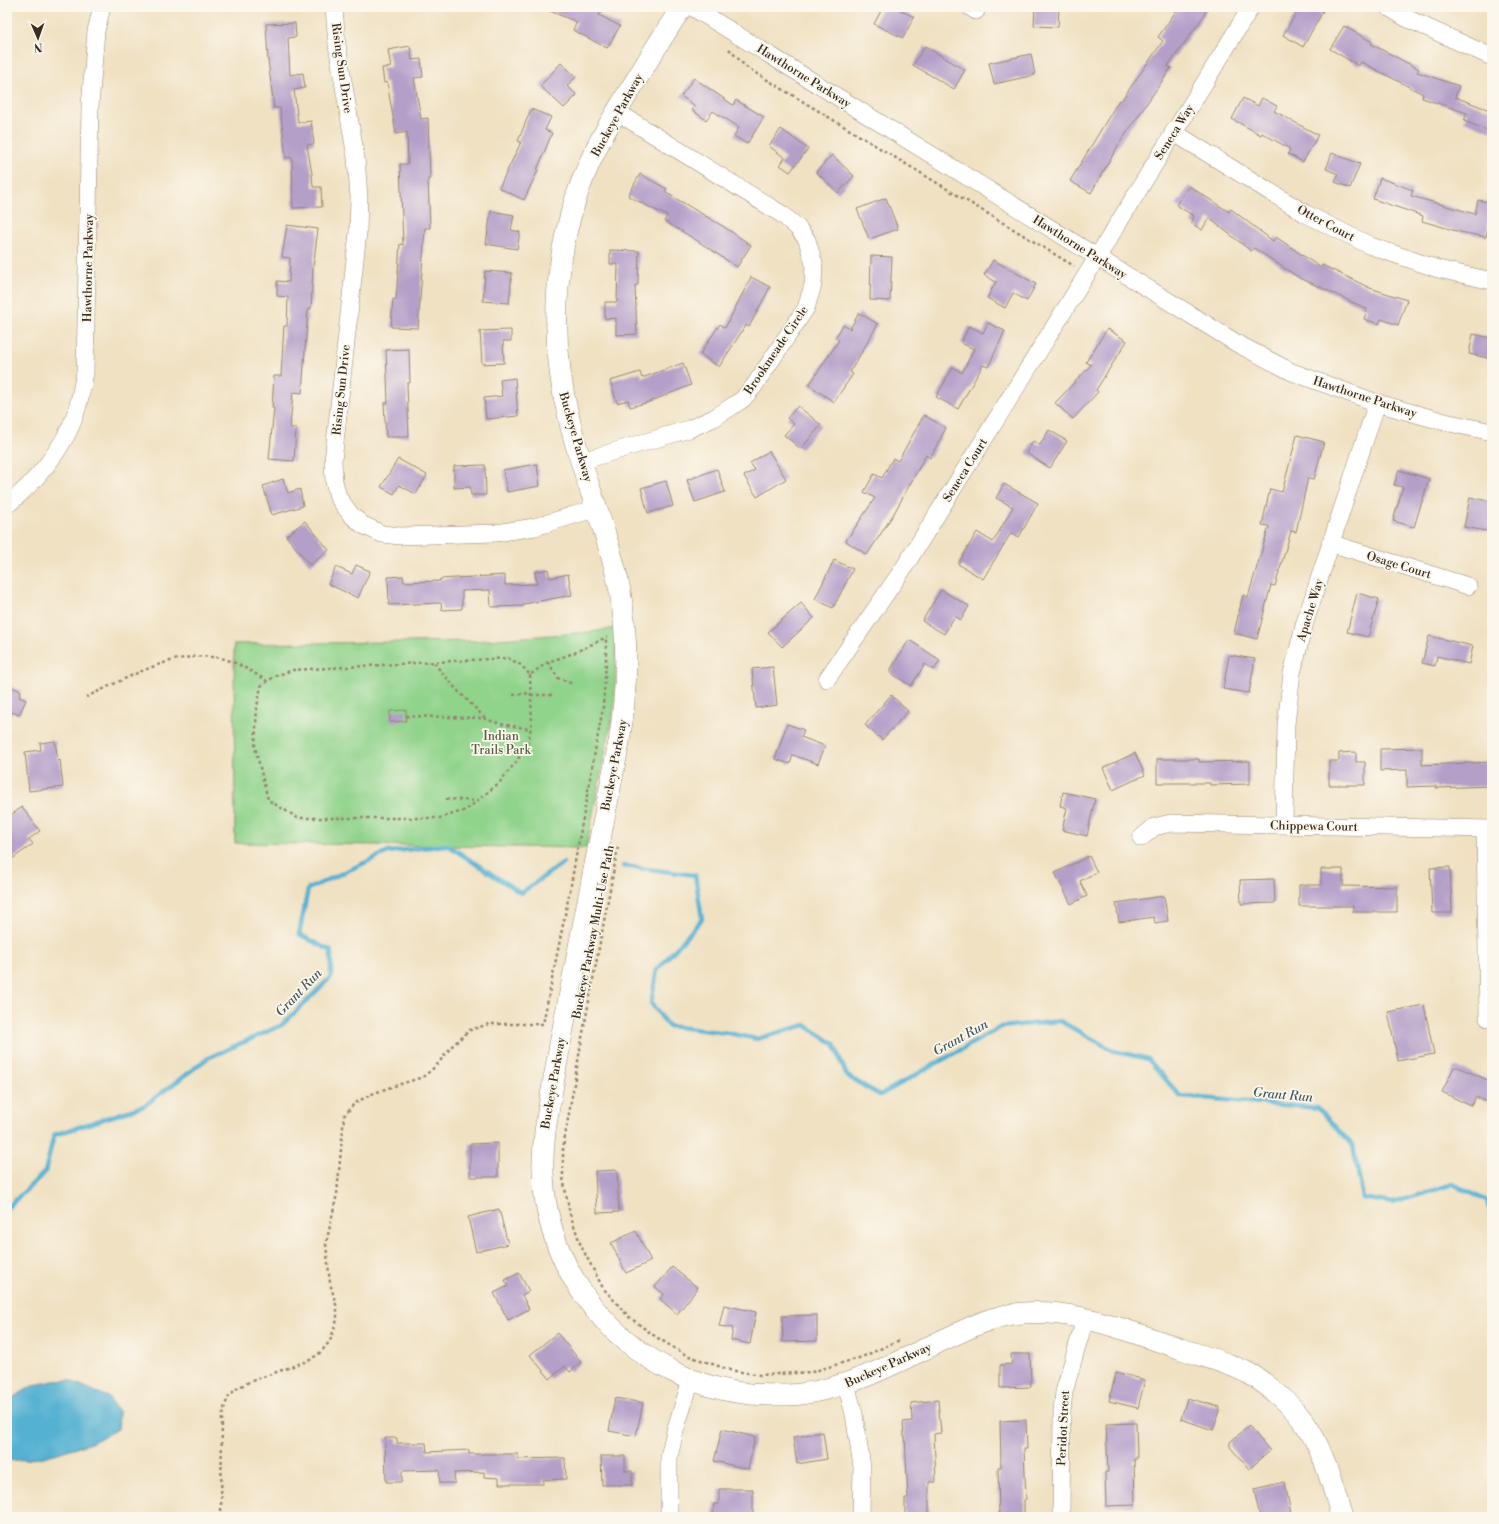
<svg xmlns="http://www.w3.org/2000/svg" width="1499" height="1524" font-family="'Libre Bodoni',serif">
  <rect width="100%" height="100%" fill="#fbf7ec"/>
  <filter id="ink" filterUnits="userSpaceOnUse"><feTurbulence type="fractalNoise" baseFrequency=".025" numOctaves="2"/><feDisplacementMap in="SourceGraphic" scale="8" xChannelSelector="R" yChannelSelector="G"/><feConvolveMatrix kernelMatrix="1 2 1 2 8 2 1 2 1" color-interpolation-filters="sRGB"/></filter>
  <filter id="wash" filterUnits="userSpaceOnUse"><feTurbulence type="fractalNoise" baseFrequency=".012" numOctaves="4" result="noise"/><feDisplacementMap in="SourceGraphic" scale="16" xChannelSelector="R" yChannelSelector="G"/><feGaussianBlur stdDeviation="0.9" result="paint"/><feColorMatrix in="noise" values="0 0 0 0 0 0 0 0 0 0 0 0 0 0 0 0 0 1.4 0 .05"/><feComposite in="paint" operator="in"/></filter>
  <g filter="url(#wash)">
    <rect width="100%" height="100%" fill="#f0e1c2"/>
    <path fill="#90d38b" stroke="#667e54" d="M617,628L614,708L586,848L235,843L234,644L474,641L590,632Z"/>
    <path fill="#54b1d2" stroke="#486e78" d="M69,1380L108,1397L119,1413L118,1429L91,1443L40,1458L7,1461V1401L34,1385L54,1381Z"/>
    <g fill="none" stroke-linecap="round" stroke-linejoin="round">
      <path stroke="#54b1d2" stroke-width="4.5" d="M623,866L695,875L702,919L657,970L651,1003L668,1026L728,1033L757,1039L805,1025L834,1044L847,1076L880,1095L1001,1027L1060,1021L1114,1051L1148,1059L1180,1096L1318,1108L1353,1146L1363,1198L1393,1203L1453,1184L1487,1201L1492,1220
        M7,1208L45,1172L54,1135L144,1106L208,1058L282,1025L331,977V951L299,934L308,889L388,852L447,845L521,893L563,863"/>
    </g>
    <g id="blocks">
      <path fill="#b49fc9" d="M540,7H604L599,15L620,26L607,48L573,30L577,22Z
        M883,7H894L914,17L903,38L874,24Z
        M1035,7H1059L1058,27L1034,26Z
        M1179,7H1208L1203,17L1168,66L1171,68L1119,144L1091,193L1070,181L1119,100L1121,101L1163,41L1158,37Z
        M1300,7H1316L1323,11L1303,47L1283,35Z
        M295,23L296,37L288,38L290,75L303,73L305,88L294,90L298,123L311,121L314,144L307,145L312,174L313,187H321L322,207L293,208L292,157L286,158L280,108H274L268,60L266,24Z
        M1344,26L1372,42L1371,44L1419,69L1417,72L1459,86L1455,97L1492,111V132L1464,121L1467,113L1422,98L1423,94L1361,62L1359,66L1330,49Z
        M410,46L412,60L421,59L423,77L414,78L421,119L428,118L430,179H428L430,228H425L418,328L391,327L393,299L396,300L400,244L403,245L400,164H408L407,132L396,134L387,82L384,83L382,68L391,67L388,50Z
        M925,46L965,70L954,89L913,65Z
        M1031,54L1035,75L994,84L989,63Z
        M561,63L576,77L567,86L577,95L564,108L540,86Z
        M694,78L733,105L736,100L764,117L747,144L734,136L739,127L713,111L706,120L692,110L695,106L681,96Z
        M1243,98L1258,106L1262,98L1277,106L1274,111L1318,135L1303,162L1288,154L1290,149L1262,133L1261,135L1232,119Z
        M531,109L551,117L545,130L552,133L537,170H538L524,200L499,188L521,142L518,141Z
        M781,129L808,149L790,172L780,165L785,158L769,146Z
        M1332,153L1360,164L1350,188L1335,182L1338,174L1326,169Z
        M832,155L854,176L838,193L816,172Z
        M640,174L667,189L665,192L724,227L751,245L737,267L693,238L664,221L667,216L628,196Z
        M1380,178L1413,190L1411,196L1475,214L1478,200L1492,203V224L1489,223L1486,237L1460,232L1422,221L1423,216L1373,199Z
        M1189,186L1229,212L1231,209L1273,241L1276,237L1321,268L1322,265L1370,288L1407,300L1398,325L1381,319L1379,324L1364,319L1367,309L1298,277L1254,248L1251,251L1209,218L1202,230L1191,223L1194,216L1176,205Z
        M886,198L898,229L869,239L857,209Z
        M491,211L514,215L511,230L520,232L517,249L486,244Z
        M287,225L318,229L313,268L311,309H308L302,393L293,392L290,428H296L294,461L269,459L274,408H272L274,376H281L284,326H287L288,297L277,296V281L289,282L290,258L282,257Z
        M610,250L639,251L638,285H635L637,334L616,335V318L605,319V302H617L618,264H610Z
        M871,256L892,257L890,301L870,300Z
        M993,260L1036,284L1027,301L1013,293L1005,308L987,298L996,282L984,275Z
        M485,271L512,273L509,303L483,301Z
        M751,277L770,287L749,327L746,325L719,367L700,354L720,324L725,328Z
        M859,313L878,324L850,372L853,374L834,402L809,385L839,340L835,338L843,325L850,329Z
        M988,323L1005,331L988,367L983,365L958,409L936,397L953,367L962,373L974,349L961,343L969,326L983,333Z
        M1107,329L1127,341L1096,390L1098,392L1073,419L1055,403L1091,365L1086,362Z
        M511,330V341H503L504,363L482,364L480,331Z
        M1473,334L1492,338V359L1469,354Z
        M409,349L410,383H407L409,437H386L384,403H388L386,350Z
        M683,363L691,385L649,402L630,407L628,400L617,403L610,381L640,372L642,378Z
        M515,378L518,416L486,419L484,398L502,396L500,380Z
        M798,406L821,425L801,449L784,435L794,424L787,418Z
        M924,415L946,428L930,458L926,455L893,515L867,555L846,541L875,498L864,492L874,474L882,478L893,458L898,461Z
        M1049,430L1067,441L1050,468L1026,453L1033,441L1040,445Z
        M1297,435L1324,442L1314,479L1308,478L1296,532L1291,531L1275,586L1271,585L1257,639L1234,633L1243,595L1248,597L1269,526L1262,525L1270,489L1282,492Z
        M769,451L786,479L757,497L744,476L755,470L750,463Z
        M398,459L427,475L416,494L399,485L394,494L381,487Z
        M537,464L540,486L507,492L503,470Z
        M485,465L486,495H471L470,487L454,488V466Z
        M717,469L725,492L695,502L687,480Z
        M1399,470L1429,479L1414,527L1393,521L1403,487L1394,485Z
        M283,479L288,493L300,489L303,506L272,515L263,486Z
        M666,481L673,506L648,513L641,488Z
        M1004,484L1038,503L1019,537L1011,533L983,579L958,564L977,532L993,542L1013,507L996,498Z
        M1470,497L1492,502V532L1464,527Z
        M305,521L329,550L310,565L286,536Z
        M834,560L853,569L833,608L815,599Z
        M356,565L370,571L358,598L328,584L336,567L352,574Z
        M548,569L550,578L568,574L572,595L524,604V606L491,607L490,590L462,591V609L442,610L441,603L389,605L388,577L403,576L404,582L440,581V579L505,575V585L537,584L535,572Z
        M941,590L969,606L961,620L955,616L944,634L922,621Z
        M1357,593L1379,599L1368,637L1347,632Z
        M801,603L814,618L782,647L768,632Z
        M1429,636L1473,646L1469,664L1437,656L1435,666L1422,663Z
        M909,640L940,660L934,670L925,664L911,686L891,673V669Z
        M1229,655L1255,659L1249,693L1223,689Z
        M773,667L777,705L756,708L752,669Z
        M7,685L21,691L19,697L26,700L19,715L12,712L7,724Z
        M891,695L908,711L882,740L865,725Z
        M406,710V721L390,722V711Z
        M787,724L804,730L801,737L825,746L818,764L793,755L790,764L775,759Z
        M55,741L58,761L60,760L63,787L29,791L25,752L41,750L40,743Z
        M1422,748V765L1492,762V786L1436,788V786L1407,787V770L1380,771V749Z
        M1356,752V762H1365V785H1329V761H1339V753Z
        M1135,753L1145,775L1113,790L1103,768Z
        M1157,759H1199V762L1250,761V784L1210,785V783H1157Z
        M1063,792L1095,799L1087,836L1062,830L1067,808L1060,806Z
        M22,807L40,831L29,839L33,844L12,859L7,852V818Z
        M1089,856L1097,872L1080,881L1087,896L1071,904L1055,873Z
        M1450,867L1452,913H1432L1430,868Z
        M1321,869H1343V886L1397,887V912H1353V906H1299V885H1321Z
        M1274,879L1275,903L1241,904L1240,880Z
        M1164,896L1168,921L1155,923L1154,917L1119,922L1116,903Z
        M1424,1005L1434,1054L1398,1061L1388,1012Z
        M1454,1067H1458L1492,1082V1089L1486,1102L1476,1097L1471,1106L1442,1092Z
        M498,1143V1177H470V1144Z
        M617,1170L619,1212L597,1213L595,1171Z
        M499,1209L508,1244L476,1252L468,1217Z
        M636,1231L651,1261L626,1273L611,1243Z
        M672,1267L698,1288L677,1314L660,1299L664,1294L655,1287Z
        M519,1273L529,1291L522,1295L529,1309L508,1320L494,1293L508,1286L505,1280Z
        M724,1305L756,1312L750,1344L731,1340L733,1328L719,1326Z
        M817,1315V1341L783,1342L782,1316Z
        M557,1333L581,1362L570,1372L565,1366L550,1379L530,1355Z
        M1011,1354H1030L1031,1387L1000,1388V1365L1012,1364Z
        M1116,1372L1145,1380L1138,1408L1109,1401Z
        M615,1398L643,1403L636,1436L609,1431Z
        M1187,1398L1220,1407L1213,1430L1181,1419Z
        M938,1400L941,1433L934,1434L936,1482H929V1517H905V1498H908L905,1437H904L903,1422L912,1421L911,1403Z
        M1026,1420L1027,1449H1024L1026,1499L1024,1500V1517H999L998,1467H1001L1000,1421Z
        M1136,1423L1137,1459H1134L1135,1505L1106,1506L1105,1472H1108L1106,1424Z
        M1249,1426L1270,1451L1249,1469L1230,1447V1442Z
        M722,1429L755,1437L748,1469L714,1461Z
        M823,1432L827,1459L797,1464L793,1437Z
        M385,1438H397V1443H426L427,1452L469,1450V1454H518V1459L565,1458L566,1479L543,1480V1484H499V1478L484,1477V1472L454,1473L455,1483H440L439,1470L402,1471V1482H386Z
        M601,1456H625V1471H632V1485H602Z
        M1285,1482L1291,1514L1277,1517H1260L1254,1489Z
        M719,1489H753V1517H713L714,1504H719Z"/>
    </g>
  </g>
  <g filter="url(#ink)">
    <use href="#blocks" fill-opacity="0" stroke="#968670" stroke-width="1"/>
    <g fill="none" stroke-linecap="round" stroke-linejoin="round">
      <g stroke="#968670" stroke-width="18">
        <path id="minor" d="M334,7L337,45L356,158L359,197L358,232L333,461L334,481L338,497L351,515L363,525L382,534L400,536L496,533L535,527L597,508
          M692,7L1238,344L1292,372L1377,403L1445,422L1492,432
          M970,7L976,11
          M1388,7L1406,18L1492,57
          M1173,132L1306,214L1371,246L1438,269L1492,281
          M582,461L689,429L714,418L731,407L743,399L754,386L806,308L813,285L814,264L807,240L798,228L783,215L617,112
          M7,505C34,484 66,446 76,412C80,400 82,386 85,373L90,106L96,31L102,7
          M1330,543L1468,586
          M827,679L903,569L1087,274L1251,7
          M1284,825L1286,724L1292,673L1305,622L1377,403
          M1485,829L1488,1018
          M1141,838L1154,827L1171,823L1492,829
          M846,1384L854,1414L862,1467L861,1517
          M669,1517V1457L675,1431L691,1380
          M1061,1517L1062,1411L1064,1392L1085,1319"/>
      </g>
      <g stroke="#968670" stroke-width="22">
        <path id="tertiary" d="M682,7C663,35 646,64 628,93C618,110 606,128 597,147C553,235 546,333 571,427C585,482 609,535 620,591C629,642 627,692 619,742C602,829 585,916 568,1003C562,1032 557,1061 552,1090C547,1117 542,1143 543,1171C545,1285 637,1382 750,1394C767,1395 785,1396 801,1394C851,1387 894,1364 939,1342C961,1332 983,1320 1007,1315C1066,1304 1124,1330 1179,1348C1204,1357 1232,1363 1255,1377C1273,1389 1291,1404 1304,1422C1324,1450 1332,1485 1342,1517"/>
      </g>
      <path stroke="#968670" stroke-width="2.5" stroke-dasharray="3 3" stroke-linecap="butt" d="M729,49L746,67L1074,266
        M548,662L558,678L573,684
        M434,663L457,690L486,719
        M530,675L532,722L528,743L516,762L500,782L466,810L440,818H298L268,800L255,747L257,707L261,686L275,676L293,670L508,658L521,665L530,675L548,662L574,653L607,637
        M513,695L531,693
        M531,695H555
        M86,697C127,679 174,649 220,658C236,661 254,673 267,681
        M406,716L482,718L501,724L531,729
        M446,799L478,801
        M618,847L582,1038L563,1148V1178L570,1214L581,1246L603,1288L629,1317L656,1337L686,1355L730,1370L760,1375L812,1372L862,1357L900,1340
        M221,1517L222,1417L225,1405L229,1396L236,1389L249,1382L310,1360L321,1352L330,1341L337,1320V1308L330,1283L326,1244L337,1194L344,1116L354,1104L369,1095L388,1088L423,1077L436,1066L452,1046L470,1030L489,1024H543L570,890L603,707L606,662V637"/>
      <use href="#minor" stroke="#fff" stroke-width="17"/>
      <use href="#tertiary" stroke="#fff" stroke-width="21"/>
    </g>
  </g>
  <g text-anchor="middle" stroke-width="3.5" stroke-linejoin="round" paint-order="stroke">
    <g font-size="12" fill="#3b2a1e" stroke="#fbf7ec">
      <text transform="translate(342 68) rotate(82)" y="4">Rising Sun Drive</text>
      <text transform="translate(804 76) rotate(32)" y="4">Hawthorne Parkway</text>
      <text transform="translate(617 115) rotate(-61)" y="4">Buckeye Parkway</text>
      <text transform="translate(1174 132) rotate(-58)" y="4">Seneca Way</text>
      <text transform="translate(1326 223) rotate(28)" y="4">Otter Court</text>
      <text transform="translate(1080 247) rotate(32)" y="4">Hawthorne Parkway</text>
      <text transform="translate(88 268) rotate(-89)" y="4">Hawthorne Parkway</text>
      <text transform="translate(776 350) rotate(-56)" y="4">Brookmeade Circle</text>
      <text transform="translate(341 390) rotate(-84)" y="4">Rising Sun Drive</text>
      <text transform="translate(1365 397) rotate(18)" y="4">Hawthorne Parkway</text>
      <text transform="translate(576 437) rotate(74)" y="4">Buckeye Parkway</text>
      <text transform="translate(965 470) rotate(-58)" y="4">Seneca Court</text>
      <text transform="translate(1399 565) rotate(17)" y="4">Osage Court</text>
      <text transform="translate(1310 610) rotate(-73)" y="4">Apache Way</text>
      <text transform="translate(614 765) rotate(-79)" y="4">Buckeye Parkway</text>
      <text transform="translate(1314 826) rotate(1)" y="4">Chippewa Court</text>
      <text transform="translate(593 932) rotate(-79)" y="4">Buckeye Parkway Multi-Use Path</text>
      <text transform="translate(553 1083) rotate(-80)" y="4">Buckeye Parkway</text>
      <text transform="translate(888 1365) rotate(-24)" y="4">Buckeye Parkway</text>
      <text transform="translate(1063 1428) rotate(-87)" y="4">Peridot Street</text>
    </g>
    <g font-size="12" fill="#545d3f" stroke="#fbf7ec">
      <text x="501" y="740">Indian<tspan x="501" dy="14">Trails Park</tspan></text>
    </g>
    <g font-size="13" font-style="italic" fill="#44595d" stroke="#fbf7ec">
      <text transform="translate(298 992) rotate(-46)" y="5">Grant Run</text>
      <text transform="translate(960 1037) rotate(-29)" y="5">Grant Run</text>
      <text transform="translate(1283 1094) rotate(5)" y="5">Grant Run</text>
    </g>
  </g>
  <rect width="1499" height="1524" fill="none" stroke="#fbf7ec" stroke-width="24"/>
  <g transform="translate(38 38) rotate(178)" stroke="#fbf7ec" stroke-width="3" paint-order="stroke">
  <path d="M0-3L7 15L0 10L-7 15Z" fill="#3b2a1e"/>
  <text y="-6" font-size="11" font-weight="bold" text-anchor="middle" fill="#3b2a1e">N</text>
  </g>
</svg>
